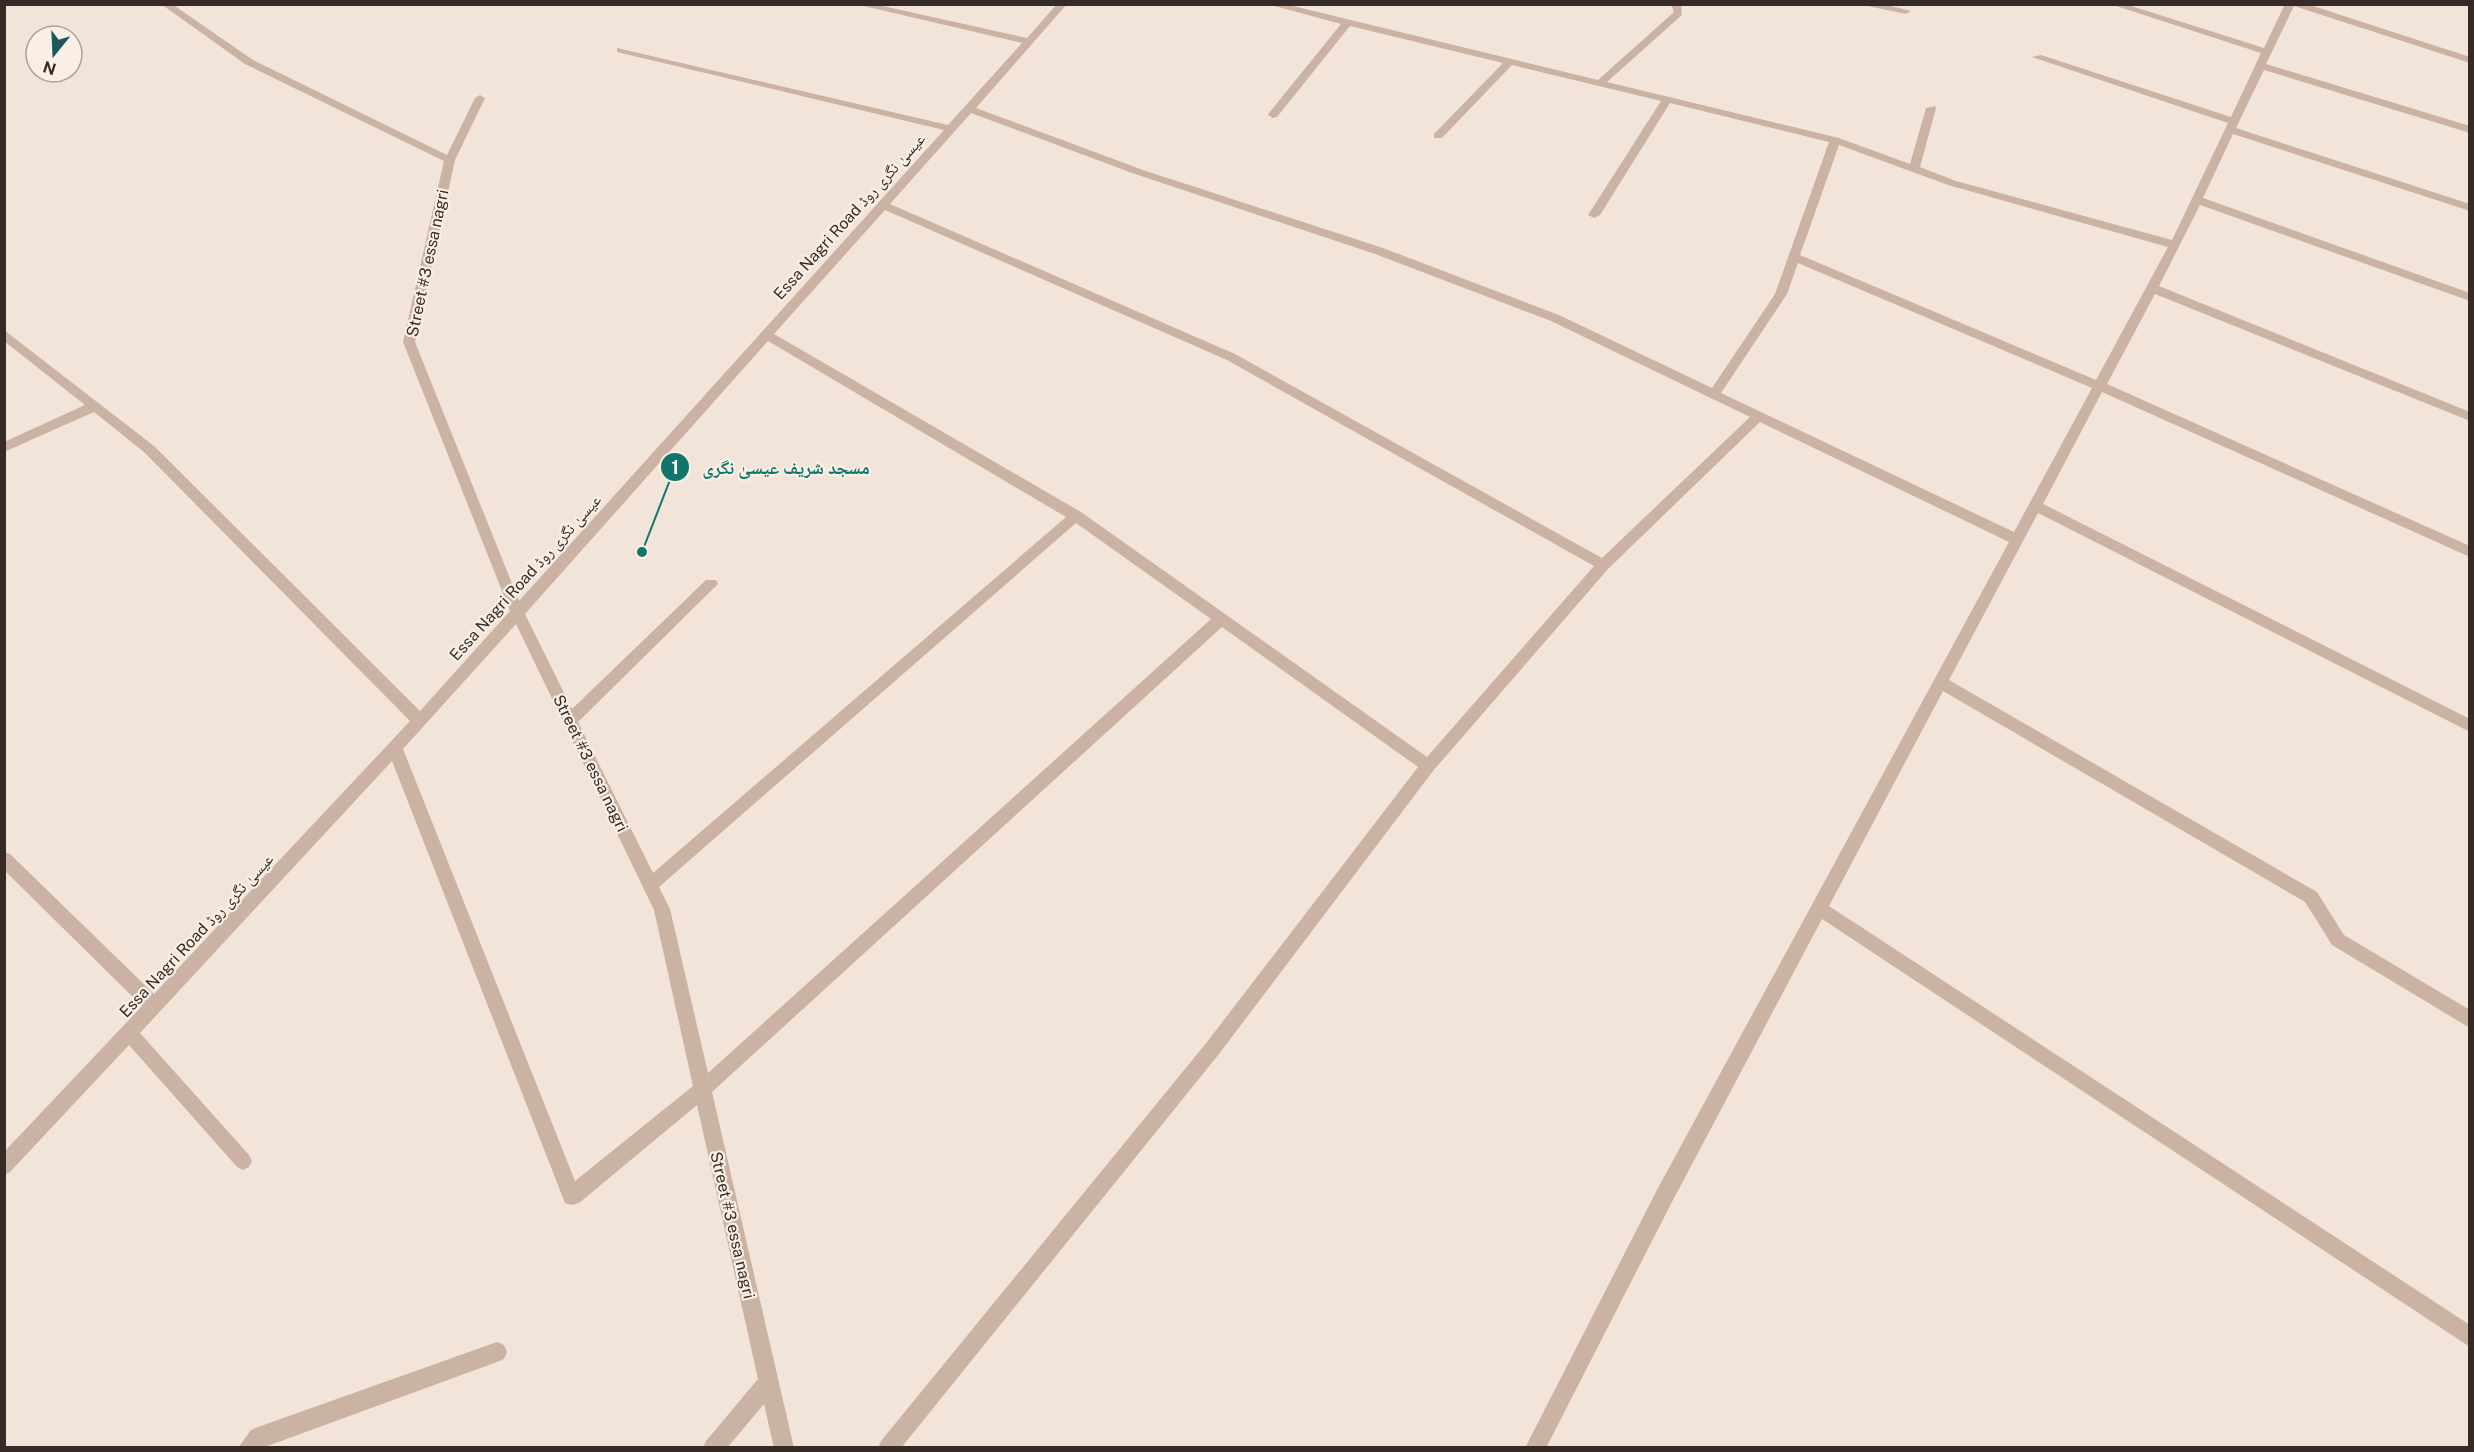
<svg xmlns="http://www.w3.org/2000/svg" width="2474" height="1452" font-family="'Public Sans','Noto Naskh Arabic',sans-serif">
  <rect width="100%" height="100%" fill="#f3e4d9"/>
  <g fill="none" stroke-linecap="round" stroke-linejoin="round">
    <path fill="#cbb3a4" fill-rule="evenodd" d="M161,4H172L253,60L447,155L475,98L480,95L485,98L455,160L415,342L519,601L944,130L617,52V48L948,125L1022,43L855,4H874L1027,38L1057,4H1067L976,108L1143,170L1383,248L1559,315L1712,388L1775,294L1829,142L1670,103L1600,215L1594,218L1588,215L1661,101L1512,65L1442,138H1434V134L1503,63L1350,26L1277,117L1273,118L1268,115L1269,113L1341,24L1267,4H1285L1598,80L1674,12L1671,4H1681L1682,15L1607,82L1839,138L1910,164L1926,108L1935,106L1936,108L1920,167L1956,181L2172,240L2228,123L2032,57L2041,55L2231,117L2261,53L2110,4H2125L2264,48L2285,4H2307L2470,57V63L2294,6L2266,64L2470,126V133L2264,70L2236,128L2470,204V211L2233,134L2203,198L2470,293V301L2200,205L2159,286L2470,412V421L2155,294L2107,384L2470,546V557L2102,392L2043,504L2470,719V732L2038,513L1949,680L2317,892L2344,935L2470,1010V1028L2332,945L2305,902L1943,691L1829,906L2470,1325V1347L1822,919L1672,1202L1546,1448H1525L1658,1188L2009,542L1760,422L1608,569L1433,771L1219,1054L901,1448H878L881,1441L1207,1042L1418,767L1222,627L712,1092L794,1448H774L764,1404L727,1448H703L706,1441L758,1379L697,1105L579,1203L572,1205L565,1203L392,761L140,1033L249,1155L252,1161L249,1167L243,1170L237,1167L129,1045L10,1172L4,1175V1152L142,1006L4,870V852L10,854L154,994L410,721L144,452L94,412L4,452V442L85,405L4,341V330L154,446L420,711L510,611L403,342L444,161L245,64ZM971,113L1135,174L1375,254L1551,321L1750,417L1602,558L1235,354L890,204ZM1839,145L1948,185L2168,247L2096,380L1800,255ZM885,210L1227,360L1594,566L1427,757L1081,512L774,334ZM1798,263L2092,388L2014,532L1721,393L1787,294ZM768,341L1066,517L653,873L578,722L718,584L716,580H706L572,709L525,614ZM1076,523L1211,619L708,1073L670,909L659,887ZM516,624L654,910L693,1086L575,1181L403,749Z
      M1858,4H1883L1911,11L1906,14Z
      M497,1342L504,1345L507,1352L504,1359L497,1362L262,1448H238L251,1430L258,1427Z"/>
  </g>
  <g text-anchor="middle" stroke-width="4.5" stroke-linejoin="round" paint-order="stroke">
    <g font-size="16" fill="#362a26" stroke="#faefe5">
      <text transform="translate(849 216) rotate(-48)" y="6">Essa Nagri Road عیسیٰ نگری روڈ</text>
      <text transform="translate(427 263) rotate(-78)" y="6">Street #3 essa nagri</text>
      <text transform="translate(525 577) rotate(-48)" y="6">Essa Nagri Road عیسیٰ نگری روڈ</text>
      <text transform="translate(591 763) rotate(64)" y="6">Street #3 essa nagri</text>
      <text transform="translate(196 935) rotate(-47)" y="6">Essa Nagri Road عیسیٰ نگری روڈ</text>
      <text transform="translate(733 1225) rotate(77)" y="6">Street #3 essa nagri</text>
    </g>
  </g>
  <path fill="none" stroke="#0f766e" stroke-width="2" d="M642 552L675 467"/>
  <g fill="#0f766e" stroke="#faefe5" stroke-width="2">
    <circle cx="642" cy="552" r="6"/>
    <circle cx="675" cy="467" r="15"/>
  </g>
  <g font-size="18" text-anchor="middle" font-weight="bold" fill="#fff">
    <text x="675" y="474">1</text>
  </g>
  <g font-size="18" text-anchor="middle" font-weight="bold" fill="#0f766e" stroke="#faefe5" stroke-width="4.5" stroke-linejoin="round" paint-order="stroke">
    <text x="786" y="474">مسجد شریف عیسیٰ نگری</text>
  </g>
  <rect width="2474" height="1452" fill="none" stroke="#362a26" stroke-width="12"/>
  <g transform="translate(54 54) rotate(198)"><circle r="28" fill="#faefe5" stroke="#aca099" stroke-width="1.5"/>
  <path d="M0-4.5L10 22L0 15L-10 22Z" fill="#1a5a59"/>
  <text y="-9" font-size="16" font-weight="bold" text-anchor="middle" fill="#362a26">N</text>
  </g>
</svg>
